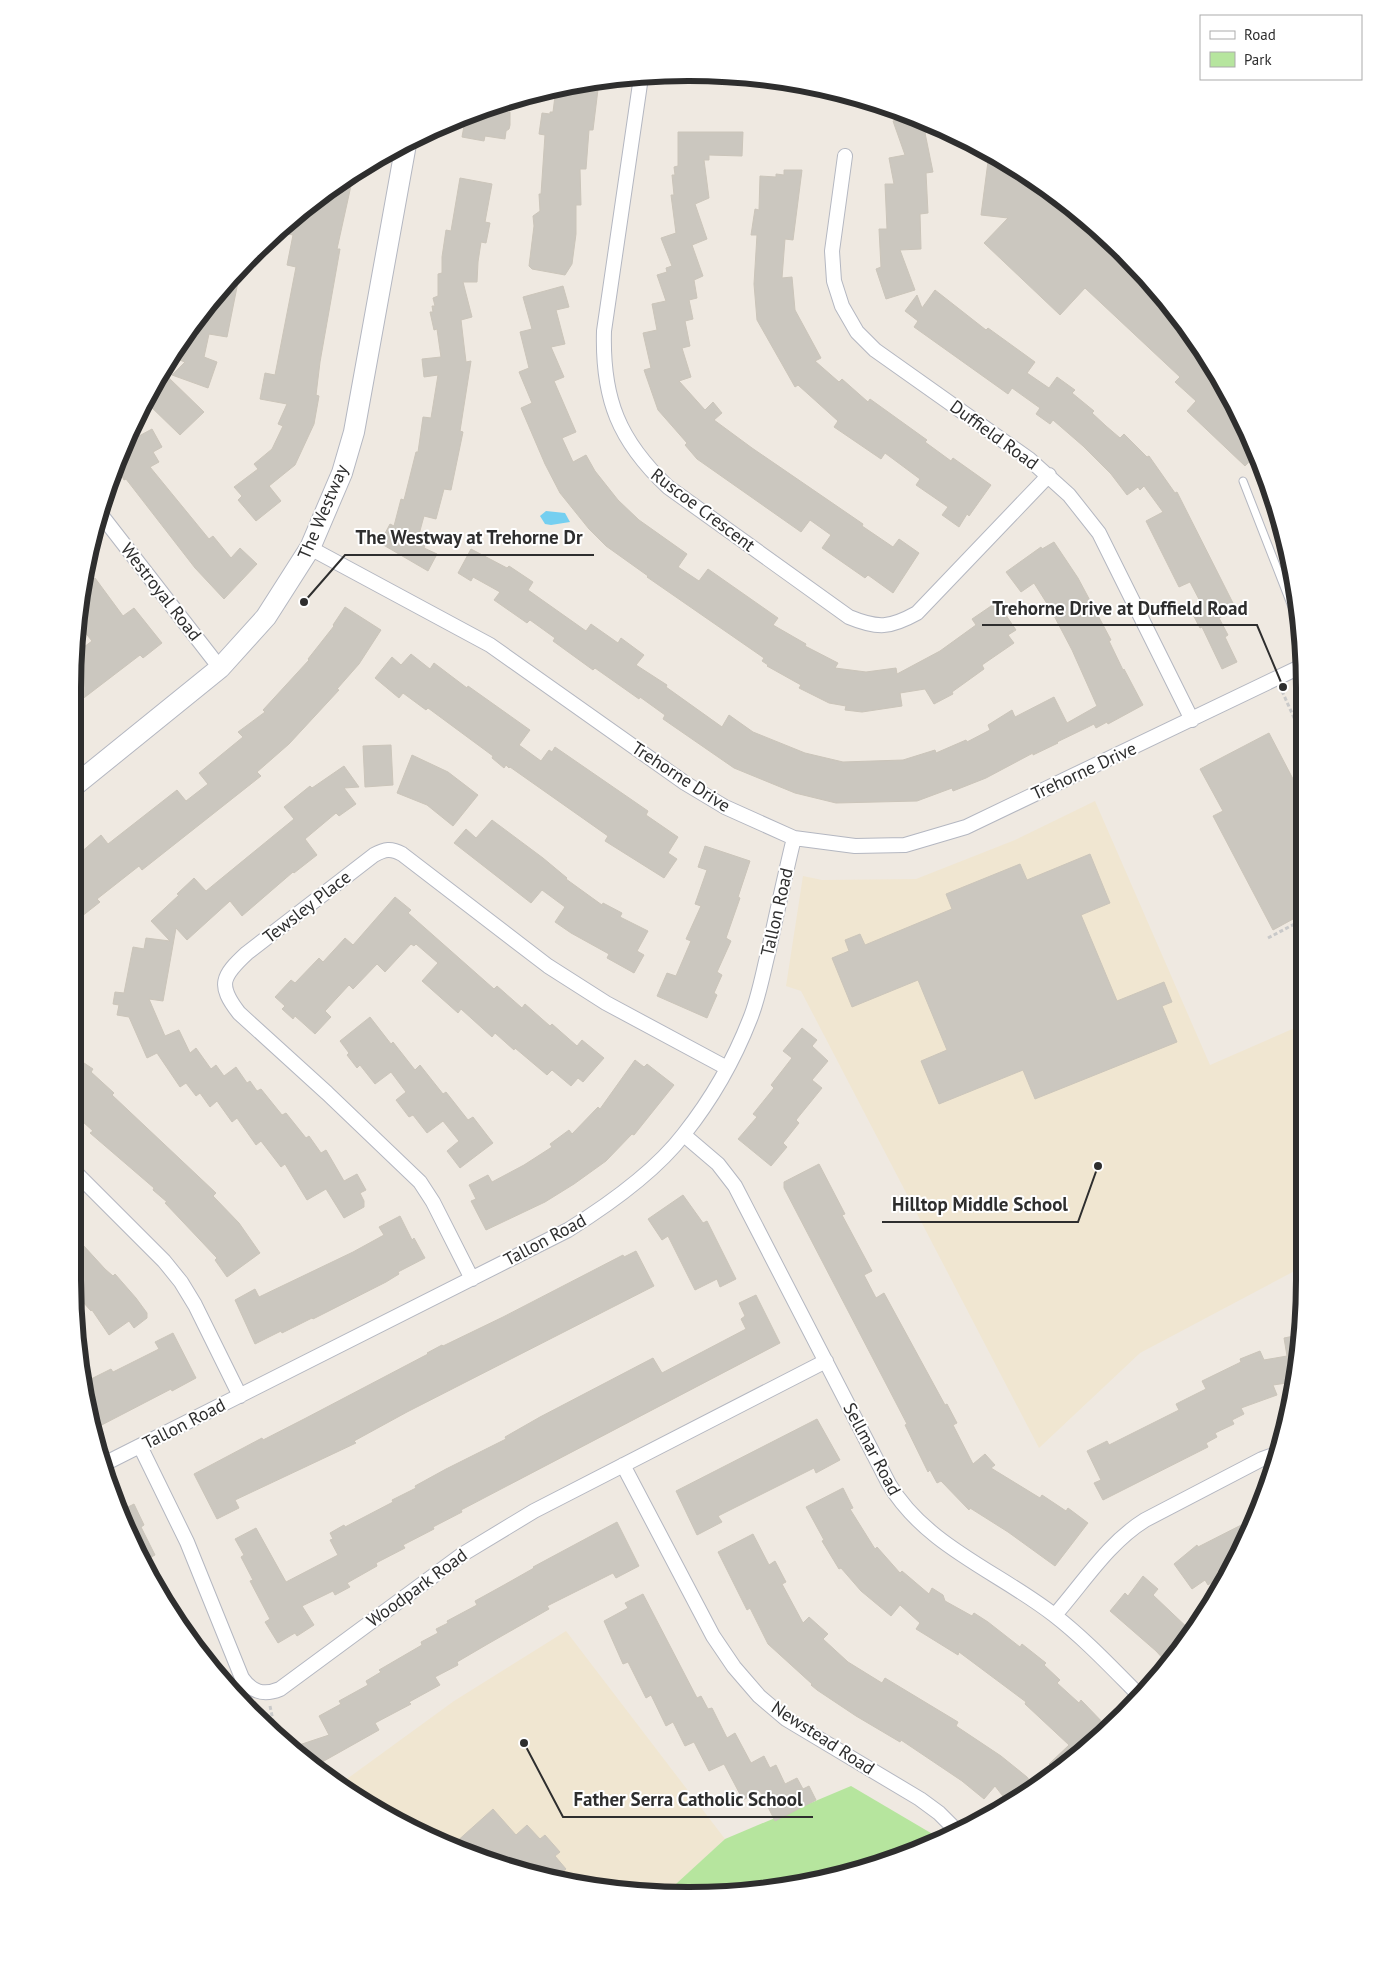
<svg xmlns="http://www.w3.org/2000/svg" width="1377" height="1968" font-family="'PT Sans',sans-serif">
  <rect width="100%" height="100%" fill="#efe9e1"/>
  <path fill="#f0e6d1" d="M1095,801L1210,1065L1304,1024V1266L1140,1353L1039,1448L801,991L786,986L803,876L822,880L916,879L1015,840Z
    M566,1631L725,1839L665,1894L608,1890L453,1848L380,1813L340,1784L454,1701Z"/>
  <path fill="#b6e59e" d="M851,1786L941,1839L808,1884L689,1895L665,1894L725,1839Z"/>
  <path fill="#75cff0" d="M546,511L565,513L570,522L551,525L545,524L540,516Z"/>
  <path fill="#cbc7bf" stroke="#cbc5ba" d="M599,81L593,130H589L586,169H580L581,205H576V234L572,264L565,275L532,269L529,266L534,226L533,216L540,211L539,194H541L545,135L539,134L542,113L550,114V112H553L556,88L569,84Z
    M509,102L507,112H510V125L509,129L506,131L505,139L485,136L484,141L462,137L466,115Z
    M909,115L924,120L940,128L925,133L933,172L926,173L928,213L920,214L921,249L900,250L915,290L886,299L876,269L881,267L879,229H887L885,184H894L889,158L905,155L893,121Z
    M678,132H743L742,156L709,155V160H704L709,198L695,204L707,239L692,245L703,276L694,280L697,298L689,300L693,319L685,321L690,346L682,348L691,377L679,381L705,410L713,402L722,413L714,420L752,448L863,524L862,526L893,547L899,539L919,553L893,593L868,575L865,578L822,548L831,535L810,520L801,532L697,459L685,445L687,443L658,410L644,370L651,368L643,333L657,330L652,304L666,301L657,275L667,272L666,268L672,266L661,238L676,233L671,195H674L672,175H675L674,167L678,166Z
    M989,154L1031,176L1124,253L1177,314L1241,416L1255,456L1245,466L1187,411L1196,401L1175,382L1180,377L1085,288L1060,315L984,243L1008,218L981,215Z
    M784,170H802L793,240L785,239L782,278L792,277L795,310L821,358L815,361L839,382L842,379L868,402L870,399L927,440L925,442L951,461L953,458L991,485L969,516L967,514L959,527L942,515L948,507L916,485L920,479L885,453L881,459L834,427L838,421L798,385L795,387L757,320L754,284L757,235H751L755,209L759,210L760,176L776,177V174L784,175Z
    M354,172L337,249H340L320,362L316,395L319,396L314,424L295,465L269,486L281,501L256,521L238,500L242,496L234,487L258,469L254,464L272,449L283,426L278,424L287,404L260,399L265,373L275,375L296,267L287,265L293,235L278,232L347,176Z
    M460,178L492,184L485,222L490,223L486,243L481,242L478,262L477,282H463L472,317L461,320L466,362L471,361L460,431L463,432L451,490L444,489L436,519L424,516L418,538L426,543L424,548L437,554L428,571L380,543L390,524L394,526L401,499L404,500L416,452H418L423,417L431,418L438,375L424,377L422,359L441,357L437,329L434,330L430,312H433L432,306H435L433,298L438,296V274L442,273V257L446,230L451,231Z
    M241,267L227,337L209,334L204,357L217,362L208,388L172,375L185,362L174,358L176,351L200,314Z
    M563,286L569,307L556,310L565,344L551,347L564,377L554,381L576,432L562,438L573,462L586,455L595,471L618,500L639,520L687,554L678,567L699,581L708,569L778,618L773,625L806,644L805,646L838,663L835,668L866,672L896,668L897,674L940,651L976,625L972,619L997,602L1016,630L1008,635L1014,643L982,665L984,669L952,692L953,694L934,704L925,689L900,693L902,706L862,712L845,710L846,706L829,703L799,688L801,685L767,666L768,665L762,661L764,658L647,577L648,576L606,546L589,529L560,493L545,464L521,408L532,403L519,372L529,368L520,332L532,329L523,297Z
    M935,290L986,330L988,328L1035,362L1027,373L1049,388L1057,377L1075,390L1072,393L1094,411L1092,413L1106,426L1120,438L1124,434L1147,457L1149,456L1175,493L1177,492L1236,609L1219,618L1228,635L1225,637L1237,662L1222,669L1202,627L1200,628L1191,611L1202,605L1190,582L1179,587L1146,521L1163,512L1144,486L1140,490L1138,487L1127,495L1111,474L1083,446L1053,420L1050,424L1036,414L1040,408L1012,388L1008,394L914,327L918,321L905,311L917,295L922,308Z
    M169,378L204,412L180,435L146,402Z
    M133,425L139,436L152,429L162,447L153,452L159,462L150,467L209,539L213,536L231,558L240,548L257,564L224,599L195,568L126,479L124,480L118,469Z
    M1054,542L1078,578L1111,640L1109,641L1123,670L1124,669L1143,705L1108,724L1107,722L1096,728L1094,724L1086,728L1057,742L1058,743L1033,755V753L986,778L953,791L952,788L917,801L836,803L795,793L734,768L663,719L665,715L640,697L639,699L595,668L593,670L553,641L555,638L530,620L527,623L494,600L500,592L473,577L471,581L458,573L471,549L507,568L509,566L533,582L528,590L586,631L591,624L618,643L621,638L644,655L636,665L667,685L666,687L722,727L729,715L753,732L805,753L843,762L903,760L935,750L936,753L966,740L967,742L990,730L988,725L1012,710L1015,717L1054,697L1067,723L1097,706L1072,650L1051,610L1034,583L1021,592L1006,572L1041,547L1042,549Z
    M95,578L123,616L134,608L162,643L143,658L140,655L72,707L76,653L92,641L79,625L81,603L88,598L82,591V589Z
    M345,607L381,630L359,664L337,689L339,690L289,744L257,772L261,776L142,870L139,866L97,899L100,902L72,924V860L101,835L108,844L177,790L186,801L208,784L199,773L243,737L238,732L265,712L263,710L309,660L308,659L334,626L333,625Z
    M411,654L430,669L434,663L467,688L468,686L530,730L519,745L541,761L549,750L552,752L555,747L648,811L646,815L678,837L668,853L677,859L664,878L605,841L608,836L510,767L509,768L506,765L504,768L492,758L493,756L428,708L426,710L403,693L399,698L375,678L392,657L401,665Z
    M1269,733L1304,800V913L1273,930L1213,816L1223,811L1200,769Z
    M391,745L393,785L365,787L363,746Z
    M412,755L448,772L478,795L453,826L427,805L397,793Z
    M344,766L359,787L344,788L356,804L339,816L336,813L305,839L317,855L294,873L293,872L242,916L230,901L187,940L176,928L163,1001L149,999L165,1036L179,1030L190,1053L196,1048L211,1069L216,1065L224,1076L236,1067L247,1083L250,1081L257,1091L261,1089L282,1115L286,1113L306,1138L309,1136L321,1153L326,1150L344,1181L357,1174L366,1190L360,1193L364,1201V1207L344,1218L326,1189L307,1200L285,1164L281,1167L261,1141L256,1145L237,1118L232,1122L217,1101L210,1107L200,1093L196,1096L186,1083L180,1087L157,1053L147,1058L129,1017L117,1015L119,1005L113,1004L115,992L124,993L133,947L144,949L146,938L170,941L151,921L179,895L177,894L194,878L206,891L294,819L284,807L310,786L312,788Z
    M492,820L543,858L567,878L566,879L602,905L603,903L622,913L620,917L648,931L637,951L644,955L634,973L607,958L609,954L571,933L555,922L565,907L542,890L531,903L454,843L466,829L476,838Z
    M705,846L750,861L738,897L740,898L726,938L731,941L717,972L722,975L714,993L717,995L707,1018L657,996L667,973L676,976L691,941L686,939L701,906L695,904L707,870L698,867Z
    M1090,854L1110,903L1081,915L1117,1001L1164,982L1172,1002L1162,1006L1177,1042L1035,1099L1023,1070L939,1104L921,1061L947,1050L918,980L852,1007L832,958L849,951L845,940L860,934L865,945L952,909L946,894L1020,864L1027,880Z
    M395,897L411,910L408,913L494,989L497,986L522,1008L525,1004L550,1026L552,1024L577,1046L582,1040L604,1058L583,1082L578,1078L571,1086L552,1070L547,1075L515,1048L514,1050L495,1033L492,1037L461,1009L458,1013L422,981L438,963L416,944L414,946L411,944L385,972L377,964L353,989L349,985L325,1011L331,1017L315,1034L295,1016L293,1019L282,1009L285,1006L275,997L291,980L295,983L319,958L323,962L345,938L353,945Z
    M370,1017L391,1044L393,1042L415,1070L420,1065L443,1094L446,1092L468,1120L473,1117L493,1143L460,1168L447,1151L459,1141L443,1121L427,1133L413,1115L409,1117L396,1100L406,1092L391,1072L375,1084L360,1065L357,1068L347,1055L349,1053L340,1041Z
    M802,1028L817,1040L812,1046L828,1061L812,1080L822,1088L796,1120L799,1123L783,1143L787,1147L771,1166L738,1139L757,1117L753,1114L774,1088L771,1085L792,1058L783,1051Z
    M72,1055L93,1069L91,1072L114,1093L112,1095L216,1193L213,1196L239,1223L260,1253L227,1277L215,1260L217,1258L165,1203L167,1202L153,1190L154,1188L90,1133L93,1131L72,1112Z
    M635,1060L644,1067L647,1064L674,1085L634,1135L632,1134L606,1161L574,1184L545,1202L486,1230L471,1201L476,1199L469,1185L488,1175L492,1182L524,1165L552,1147L550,1144L569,1130L572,1134L598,1107L600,1109Z
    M819,1164L845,1214L842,1215L872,1271L864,1275L876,1298L884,1293L945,1405L947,1404L957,1423L953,1425L973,1464L985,1454L995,1465L991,1468L1040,1498L1042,1495L1066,1511L1068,1508L1088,1523L1055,1566L1008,1532L970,1508L969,1510L941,1481L937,1483L930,1470L928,1472L905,1425L907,1424L784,1188V1182Z
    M683,1195L703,1223L707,1221L736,1279L720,1287L717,1279L695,1290L668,1236L662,1240L648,1219Z
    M400,1216L412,1240L414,1238L425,1258L398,1272L399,1274L386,1282L313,1319L312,1318L282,1333L281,1331L255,1344L235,1300L255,1289L259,1297L353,1252L384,1235L379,1227Z
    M72,1233L105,1269L113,1276L115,1274L136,1298L147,1313V1318L134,1328L129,1321L109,1335L92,1310L91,1311L74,1292Z
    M636,1251L654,1286L407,1412L354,1441L356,1443L235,1500L239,1508L217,1519L194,1474L262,1438L263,1440L306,1418L428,1354L427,1353L442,1345L443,1346L503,1317L623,1255L624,1257Z
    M756,1295L780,1343L461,1510L462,1512L433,1527L434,1529L403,1545L405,1548L376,1563L377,1566L347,1583L350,1587L335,1595L333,1591L302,1606L314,1625L297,1636L295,1633L278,1643L265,1622L270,1619L250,1581L253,1580L241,1557L244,1555L235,1539L256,1528L286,1582L338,1555L330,1540L333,1539L330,1533L344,1525L345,1527L393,1502L392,1500L416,1488L415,1486L446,1469L506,1439L505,1437L540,1417L653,1358L662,1373L746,1329L741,1319L745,1316L739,1303Z
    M173,1333L196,1378L172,1391L171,1389L92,1430L87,1387L91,1384L89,1380L111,1369L113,1372L159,1349L155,1342Z
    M1299,1335L1294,1382L1273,1385L1277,1395L1241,1408L1244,1414L1232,1420L1234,1424L1215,1433L1217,1437L1206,1443L1208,1447L1103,1500L1094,1483L1101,1480L1087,1451L1107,1441L1109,1445L1179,1410L1176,1404L1206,1389L1202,1381L1241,1362L1240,1359L1260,1351L1264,1360L1287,1356L1284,1338Z
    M817,1419L840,1460L816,1473L814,1468L718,1516L722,1522L697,1535L676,1491Z
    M843,1488L853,1508L850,1509L875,1549L877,1547L900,1573L902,1571L929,1594L932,1588L943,1595L945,1601L972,1616L974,1613L988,1622L1020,1647L1022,1644L1046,1663L1044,1665L1060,1680L1057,1683L1079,1703L1081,1700L1108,1728L1056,1771L1049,1764L1069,1745L1025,1704L1026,1702L959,1652L958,1655L916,1629L920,1623L900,1605L891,1616L861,1591L841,1568L839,1569L822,1541L824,1540L806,1507Z
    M134,1504L144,1525L141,1527L155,1555L144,1561L118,1512Z
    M1257,1517L1231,1564L1216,1572L1219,1577L1208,1585L1205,1580L1192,1589L1174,1564L1197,1545L1198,1547Z
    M617,1522L639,1566L616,1578L613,1573L547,1606L549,1609L486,1645L457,1662L458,1665L435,1677L440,1685L409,1702L411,1704L375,1723L379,1730L315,1766L290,1748L329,1735L319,1716L341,1704L339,1701L368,1685L366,1681L381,1672L379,1670L422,1645L421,1642L438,1633L436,1629L448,1623L447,1621L477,1605L475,1601L504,1585L534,1568L533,1567Z
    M753,1534L769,1565L775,1561L786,1582L782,1584L803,1623L809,1617L828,1634L823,1639L848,1662L882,1683L885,1678L958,1722L956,1726L1001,1756L1027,1777L1035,1788L1009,1804L995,1786L984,1799L962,1781L901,1740L900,1742L856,1716L817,1690L811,1685L812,1684L768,1644L750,1608L747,1610L718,1552Z
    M1143,1576L1158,1589L1153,1595L1192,1632L1167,1663L1156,1651L1110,1611L1125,1593L1128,1596Z
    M643,1594L697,1698L701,1696L708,1709L712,1708L727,1738L735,1733L751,1763L764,1756L770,1768L776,1765L785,1784L797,1778L803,1789L809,1786L816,1800L775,1821L760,1791L743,1800L724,1764L709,1771L694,1742L685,1746L673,1722L666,1726L651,1695L646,1698L628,1662L623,1664L604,1621L628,1608L625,1603Z
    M493,1809L516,1835L527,1825L540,1839L545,1835L560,1852L555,1856L566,1869L557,1877L460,1850L454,1844Z"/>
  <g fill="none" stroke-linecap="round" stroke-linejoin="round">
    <g stroke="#b4b7c1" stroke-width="9">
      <path id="service" d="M1243,481L1298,622"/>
    </g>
    <g stroke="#b4b7c1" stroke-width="16">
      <path id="minor" d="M641,77L604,331C602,399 619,441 668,487L849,617C878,629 890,628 917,613L1049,475
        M845,156L832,251L834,281L842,306L857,332L875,350L1029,459L1069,495L1099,533L1192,720
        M102,516L220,668
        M310,548L490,645L685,783L725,807L794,838L855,846L905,845L966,827L1302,666
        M684,1135L718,1164L735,1186L889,1484C926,1546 999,1572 1054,1615C1085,1639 1112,1668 1140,1696
        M73,1170L164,1261L181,1282L195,1305L240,1396
        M472,1279L433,1202L420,1182L327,1093L239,1013C217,985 222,976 247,953L374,855C385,849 391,848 402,854L548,966L606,1003L727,1068
        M140,1446L187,1542L242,1678C252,1692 263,1696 280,1689L463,1554L534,1511L826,1361
        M102,1465L568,1230C608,1205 655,1172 684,1134C711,1100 734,1060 750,1019C759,997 763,972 769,949C777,912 785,875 794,838
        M623,1465L713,1636L734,1667L759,1696L786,1719L920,1799L939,1813L959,1833
        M1055,1615C1084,1582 1108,1543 1145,1520L1262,1459L1276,1454"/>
    </g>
    <g stroke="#b4b7c1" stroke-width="22">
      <path id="secondary" d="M73,787L220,668L266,617L310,548L342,473L354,432L406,144"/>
    </g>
    <path stroke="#c9c9c9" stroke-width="3" stroke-dasharray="4 2.5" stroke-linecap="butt" d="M1282,691L1304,740
      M1268,938L1304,919
      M270,1706L276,1735"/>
    <use href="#service" stroke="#fff" stroke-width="7"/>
    <use href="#minor" stroke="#fff" stroke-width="14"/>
    <use href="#secondary" stroke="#fff" stroke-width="20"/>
  </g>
  <g text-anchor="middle" stroke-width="4" stroke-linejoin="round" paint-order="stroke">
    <g font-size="18" fill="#2e2e2e" stroke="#fff">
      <text transform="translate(994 435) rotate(36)" y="6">Duffield Road</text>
      <text transform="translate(703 510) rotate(37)" y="6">Ruscoe Crescent</text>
      <text transform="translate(323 512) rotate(-67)" y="6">The Westway</text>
      <text transform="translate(161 592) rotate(52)" y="6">Westroyal Road</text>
      <text transform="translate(1084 771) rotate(-25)" y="6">Trehorne Drive</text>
      <text transform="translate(681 777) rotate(33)" y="6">Trehorne Drive</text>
      <text transform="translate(307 907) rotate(-38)" y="6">Tewsley Place</text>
      <text transform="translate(777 912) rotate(-77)" y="6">Tallon Road</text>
      <text transform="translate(545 1240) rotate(-28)" y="6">Tallon Road</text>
      <text transform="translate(184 1424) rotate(-27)" y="6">Tallon Road</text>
      <text transform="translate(872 1449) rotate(62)" y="6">Sellmar Road</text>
      <text transform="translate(417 1588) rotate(-36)" y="6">Woodpark Road</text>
      <text transform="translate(823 1738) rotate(33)" y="6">Newstead Road</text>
    </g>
  </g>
  <path d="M0 0H1377V1968H0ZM688 81H689A607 607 0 0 1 1296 688V1280A607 607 0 0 1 689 1887H688A607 607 0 0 1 81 1280V688A607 607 0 0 1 688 81Z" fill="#fff" fill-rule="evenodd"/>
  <path fill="none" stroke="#2e2e2e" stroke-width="6" d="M688 81H689A607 607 0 0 1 1296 688V1280A607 607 0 0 1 689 1887H688A607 607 0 0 1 81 1280V688A607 607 0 0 1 688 81Z"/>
  <path fill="none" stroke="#2e2e2e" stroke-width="2" d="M304 602L345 555H594M1283 687L1257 625H982M1098 1166L1078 1222H882M524 1743L563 1817H813"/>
  <g fill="#2e2e2e" stroke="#fff" stroke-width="2">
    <circle cx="304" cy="602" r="5"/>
    <circle cx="1283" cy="687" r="5"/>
    <circle cx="1098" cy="1166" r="5"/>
    <circle cx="524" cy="1743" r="5"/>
  </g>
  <g font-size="19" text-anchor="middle" font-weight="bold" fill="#2e2e2e" stroke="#fff" stroke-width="4" stroke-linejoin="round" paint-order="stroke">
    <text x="469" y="544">The Westway at Trehorne Dr</text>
    <text x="1120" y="615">Trehorne Drive at Duffield Road</text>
    <text x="980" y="1211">Hilltop Middle School</text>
    <text x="688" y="1806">Father Serra Catholic School</text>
  </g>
  <rect x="1200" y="15" width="162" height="65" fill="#ffffff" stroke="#ababab"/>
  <rect x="1210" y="31" width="25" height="8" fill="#ffffff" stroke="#ababab"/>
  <text x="1244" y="40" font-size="15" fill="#2e2e2e">Road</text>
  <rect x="1210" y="52" width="25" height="15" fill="#b6e59e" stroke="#ababab"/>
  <text x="1244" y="65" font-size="15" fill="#2e2e2e">Park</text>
</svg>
